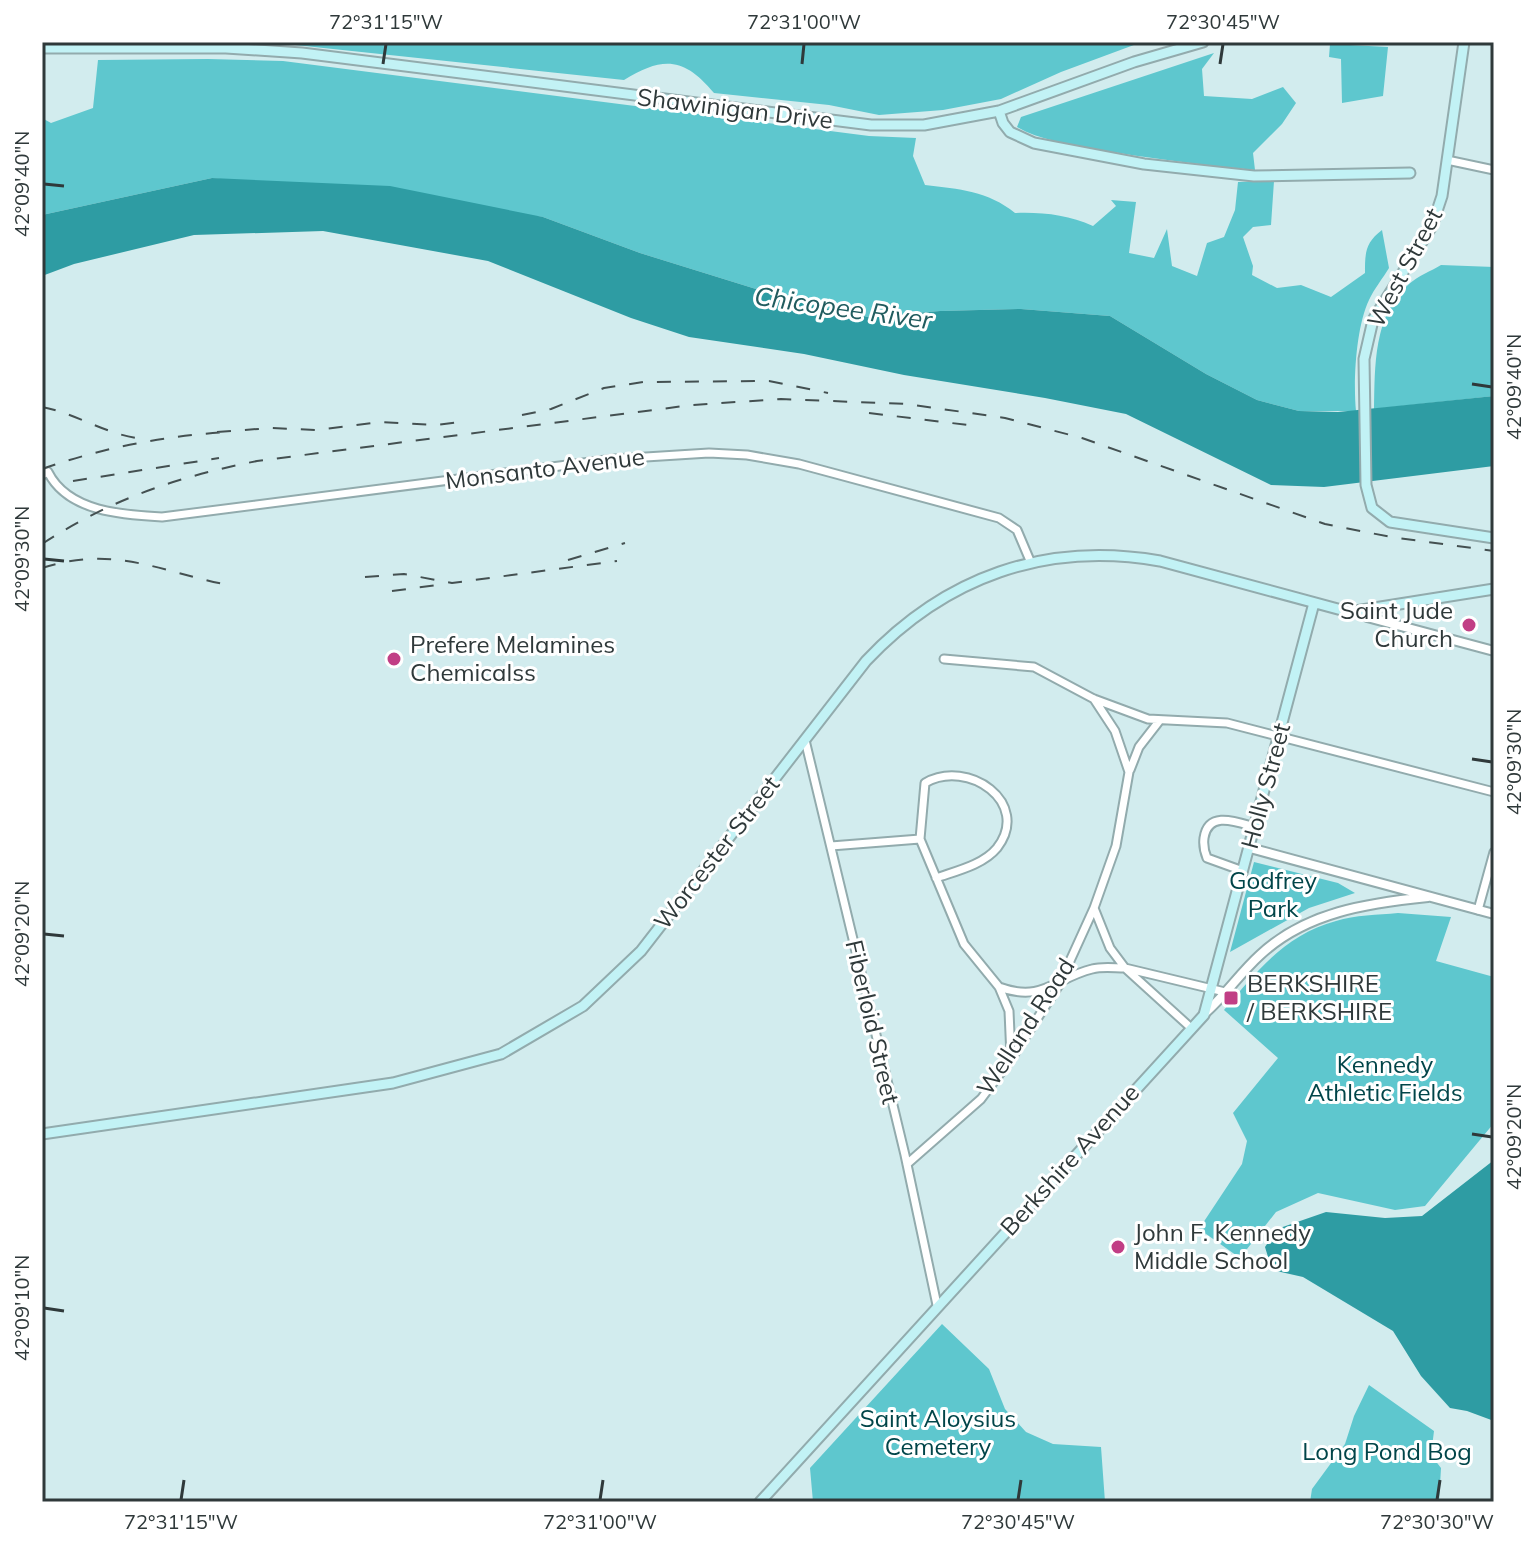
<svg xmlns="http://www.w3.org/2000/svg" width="1536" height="1544" font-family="Mulish,sans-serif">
  <rect width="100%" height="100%" fill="#d2ecee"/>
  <path fill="#5ec7ce" d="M267,42H1142L1061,72L1001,99L943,110L879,115L829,105L714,93C684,57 663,56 624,80Z
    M1330,44L1388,47L1383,96L1342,103L1341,59L1329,57Z
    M1214,53L1202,69L1204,96L1252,99L1283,87L1296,103L1282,124L1253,153L1255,170C1201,165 1148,158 1094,149C1069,144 1039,140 1017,127L1021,117Z
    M208,59L283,61L869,136L916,138L913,156L925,185C959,189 988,191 1015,213C1043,212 1068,215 1093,226L1116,206L1111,200L1136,202L1129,253L1154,258L1167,229L1172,266L1197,276L1207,243L1224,237L1235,210L1238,182L1274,181L1271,225L1253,227L1243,237L1253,266L1252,275L1277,288L1301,285L1331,297L1365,273C1365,253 1365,243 1382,230L1389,268C1383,278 1374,289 1369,300C1356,327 1353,381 1356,411H1299L1257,400L1206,374L1110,316L1021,309L940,311L868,317L798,302L640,253L543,217L212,178L42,215V118L51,123L93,108L98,60Z
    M1441,265L1494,267V396L1374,409C1375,367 1373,315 1409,284C1418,276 1431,271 1441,265Z
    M1254,862L1338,883L1355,893L1309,908L1230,952Z
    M1398,913L1451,917L1436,961L1494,977V1123L1425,1206L1395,1210L1318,1193L1276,1212L1240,1258L1199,1229L1242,1164L1247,1141L1233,1113L1278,1058L1224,1010C1256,972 1286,934 1336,921C1355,915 1378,915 1398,913Z
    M942,1324L989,1369L1005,1409L1026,1432L1053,1444L1101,1447L1105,1502H813L810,1468Z
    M1369,1385L1434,1431L1431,1455L1441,1468L1439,1502H1310L1312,1489L1345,1444L1354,1416Z"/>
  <path fill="#2e9ca3" d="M212,178L390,186L543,217L640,253L798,302L868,317L940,311L1021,309L1110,316L1206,374L1257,400L1299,411L1338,412L1494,396V466L1324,487L1271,485L1126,414L1045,398L904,375L804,354L689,337L631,318L488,261L323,231L194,235L74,264L42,276V215Z
    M1494,1160V1421L1467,1411L1450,1408L1421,1376L1393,1331L1303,1277L1272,1270L1265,1247L1277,1229L1326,1212L1385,1218L1422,1216Z"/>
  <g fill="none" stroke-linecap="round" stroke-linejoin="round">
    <g stroke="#92abad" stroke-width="11">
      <path id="minor" d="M1447,160L1494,170
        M42,475L48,472C68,512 123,515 162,517L614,459L709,453L747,455L799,464L999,518L1017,530L1031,563
        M944,659L1034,667L1094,699L1148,719L1227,723L1494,792
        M805,740L905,1155L937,1305
        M1130,770L1139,747L1160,720
        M831,846L920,839
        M1243,871L1207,858C1204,851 1203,846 1204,838C1208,810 1237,822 1255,827
        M936,878C956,871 983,865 997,848C1032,803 968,758 925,783L920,839L964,944L999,987L1009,1011L1011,1057
        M1094,908L1110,948L1125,968L1225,992
        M1478,910L1494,852
        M999,987C1043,1003 1055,978 1092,969C1103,966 1114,968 1125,968L1190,1027
        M907,1164L981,1099L1011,1059L1059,985L1094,908L1116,846L1129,772L1115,731L1094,699"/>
    </g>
    <g stroke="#92abad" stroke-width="12">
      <path id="tertiary" d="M1367,617L1494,651
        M1250,848L1494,914
        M1204,1014C1225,996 1240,973 1260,955C1306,912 1368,903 1428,897"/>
    </g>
    <g stroke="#92abad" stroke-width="13">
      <path id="secondary" d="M1464,42L1442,196L1432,226L1373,320L1364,359L1366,485L1372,508L1390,522L1494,538
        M42,48H226L302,53L871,125H924L999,111L1003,123L1010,132L1034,143L1144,164L1254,176L1410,173
        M999,111L1134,62L1203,42
        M42,1134L393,1083L501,1054L583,1006L641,951L866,661C945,577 1045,541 1160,561L1349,612L1494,589
        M760,1502L1204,1015L1314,603"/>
    </g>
    <use href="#minor" stroke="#fff" stroke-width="7"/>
    <use href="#tertiary" stroke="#fff" stroke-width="8"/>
    <use href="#secondary" stroke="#c2f2f5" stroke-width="9"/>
    <path stroke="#445051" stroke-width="2" stroke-dasharray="14 14" stroke-linecap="butt" d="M42,407C75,413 103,433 137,438
      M869,413L976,426
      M522,415L551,409L604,388L643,382L769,381L828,393
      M217,432L271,428L317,430L380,422L437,425L467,421
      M42,469C102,448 163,436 227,432
      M73,481L219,458
      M42,544C111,499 177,477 257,461L692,405L781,399L907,404L1005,418L1082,438L1325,524L1391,537L1494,551
      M568,560L625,543
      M42,568C115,545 158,571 228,585
      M365,577L404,574L452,583L617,561
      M392,591L437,585"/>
  </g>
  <path fill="none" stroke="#2f393a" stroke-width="3" d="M383,64L386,44M802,64L804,44M1220,64L1223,44M44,184L64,186M1472,384L1492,387M44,559L64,561M1472,759L1492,762M44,934L64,936M1472,1134L1492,1137M44,1308L64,1311M181,1500L184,1480M600,1500L603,1480M1018,1500L1021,1480M1437,1500L1440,1480"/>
  <g fill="#c13e85" stroke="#fff" stroke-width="3">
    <circle cx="1469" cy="625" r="8"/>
    <circle cx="394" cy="659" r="8"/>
    <rect x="1223" y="990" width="16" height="16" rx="4"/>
    <circle cx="1118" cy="1247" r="8"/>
  </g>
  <g text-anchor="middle" stroke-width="6" stroke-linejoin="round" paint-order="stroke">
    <g font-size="24" fill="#2f393a" stroke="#fff">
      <text transform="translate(735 109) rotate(7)" y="8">Shawinigan Drive</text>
      <text transform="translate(1405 268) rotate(-62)" y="8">West Street</text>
      <text transform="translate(545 469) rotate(-7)" y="8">Monsanto Avenue</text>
      <text transform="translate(1266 786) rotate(-75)" y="8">Holly Street</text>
      <text transform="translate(717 853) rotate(-52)" y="8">Worcester Street</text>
      <text transform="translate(872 1022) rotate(77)" y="8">Fiberloid Street</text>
      <text transform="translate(1026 1027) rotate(-57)" y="8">Welland Road</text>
      <text transform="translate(1070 1160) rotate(-48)" y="8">Berkshire Avenue</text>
    </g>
    <g font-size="24" fill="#2f393a" stroke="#fff" text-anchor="start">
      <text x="1453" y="619" text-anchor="end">Saint Jude<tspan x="1453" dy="28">Church</tspan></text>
      <text x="410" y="653">Prefere Melamines<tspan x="410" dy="28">Chemicalss</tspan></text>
      <text x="1247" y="992">BERKSHIRE<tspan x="1247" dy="28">/ BERKSHIRE</tspan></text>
      <text x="1134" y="1241">John F. Kennedy<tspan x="1134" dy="28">Middle School</tspan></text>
    </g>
    <g font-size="24" fill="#014549" stroke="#fff">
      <text x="1273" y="889">Godfrey<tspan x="1273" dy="28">Park</tspan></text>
      <text x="1385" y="1073">Kennedy<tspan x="1385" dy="28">Athletic Fields</tspan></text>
      <text x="938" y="1427">Saint Aloysius<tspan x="938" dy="28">Cemetery</tspan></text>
      <text x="1387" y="1460">Long Pond Bog</text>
    </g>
    <g font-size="26" font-style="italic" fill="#215c5f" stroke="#fff">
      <text transform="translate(843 308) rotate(8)" y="9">Chicopee River</text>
    </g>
  </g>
  <rect width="1536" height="1544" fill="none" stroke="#ffffff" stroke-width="88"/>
  <rect x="44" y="44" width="1448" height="1456" fill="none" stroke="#2f393a" stroke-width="3"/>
  <g font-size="20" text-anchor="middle" fill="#2f393a">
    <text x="386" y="29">72°31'15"W</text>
    <text x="804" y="29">72°31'00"W</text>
    <text x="1223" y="29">72°30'45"W</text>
    <text transform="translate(22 184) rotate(-90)" y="7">42°09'40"N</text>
    <text transform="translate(1514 387) rotate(-90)" y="7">42°09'40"N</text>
    <text transform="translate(22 559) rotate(-90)" y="7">42°09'30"N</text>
    <text transform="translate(1514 762) rotate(-90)" y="7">42°09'30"N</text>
    <text transform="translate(22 934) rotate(-90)" y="7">42°09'20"N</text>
    <text transform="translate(1514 1137) rotate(-90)" y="7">42°09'20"N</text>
    <text transform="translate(22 1308) rotate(-90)" y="7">42°09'10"N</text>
    <text x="181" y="1529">72°31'15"W</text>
    <text x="600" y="1529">72°31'00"W</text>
    <text x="1018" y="1529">72°30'45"W</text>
    <text x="1437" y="1529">72°30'30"W</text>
  </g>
</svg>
